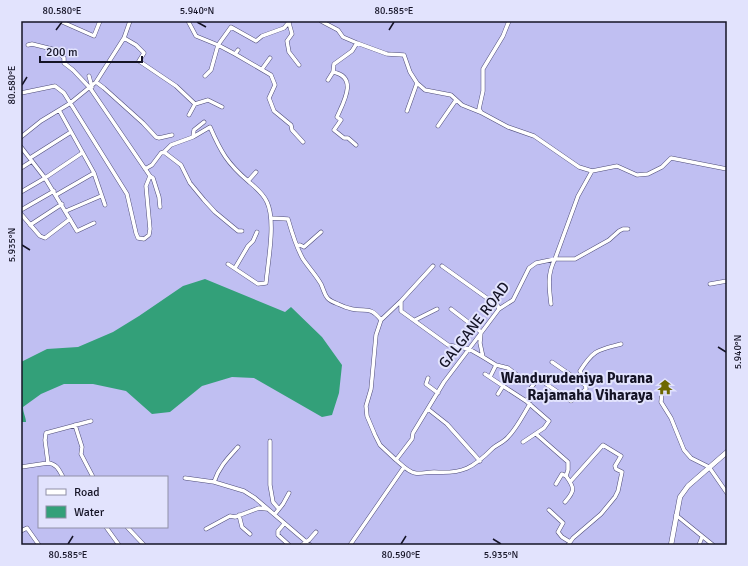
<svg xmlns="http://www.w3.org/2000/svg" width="748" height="566" font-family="Signika,sans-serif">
  <rect width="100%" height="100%" fill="#c0bff2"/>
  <path fill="#33a079" d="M205,279L285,312L291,307L322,337L342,365L339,393L332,415L322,417L254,378L232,377L202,386L170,412L152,414L126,391L93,384H64L41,394L23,407C23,413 26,417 26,422H21V362L47,349L78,347L113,332L139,316L183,286Z"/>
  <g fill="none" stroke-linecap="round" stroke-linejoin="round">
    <g stroke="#4f4d79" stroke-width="4.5">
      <path id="street" d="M60,21L94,36L100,21
        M188,21L196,36L218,45L211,70L205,76
        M321,21L338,30L343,37L357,43L387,54L404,55L410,72L417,83L425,90L451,95L462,105L482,113L508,127L534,136L579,167L592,171L617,166L637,175L648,174L662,167L671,158L727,169
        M289,23L292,34L287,41L289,52L299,65
        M124,38L136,45L144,53L139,61L176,86L195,104L208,100L222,107
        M28,45L32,44L56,50L64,58V63L73,70L90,88L150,176
        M238,50L235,54L218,45L231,27L256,41L262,36L284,28L290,21
        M235,54L271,75L275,85L269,98L274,111L291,125L292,130L303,142
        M262,69L270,58
        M333,72C359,77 343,103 337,117L341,120L334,130L344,138H348L356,145
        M89,76L92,87
        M328,80L333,72L334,64L352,51L357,43
        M96,82L104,88L143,123L156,137L159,138L172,135
        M21,93L55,86L64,93L127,194L136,233L138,238L144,239L149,235L150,229L146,186L150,176L153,178L159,197L160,207
        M59,110L94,173L105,205
        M407,111L417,83
        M481,112L479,109L483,91V69L503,36L509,21
        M189,115L195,104
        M438,126L456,100
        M21,137L41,121L69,104L96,82L124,38L130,21
        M193,137L194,130L204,122
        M21,147L45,178L77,231L94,223
        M164,152L171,145L193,137L210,127C221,152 227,163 248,181L256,172
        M30,158L71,132
        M21,168L32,161
        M145,169L152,165L161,153L164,152L181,165L190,183L204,200L215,212L238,231H242
        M21,192L45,178L82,153
        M56,195L94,173
        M21,210L54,191
        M66,211L101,196
        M21,214L40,236L45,238L70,219
        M271,218L288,219C292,233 296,247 303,259C309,268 316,275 321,284C326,295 324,299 338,304C342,306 347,308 352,309C367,312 370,306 381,320L376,335L371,389L366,406L367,416L375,435L380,445L396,460L412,439L413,433L444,382L469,349L499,309L513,300L529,268L536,263L555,259L578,196L592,171
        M30,225L62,204
        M297,246L300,245L304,247L321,232
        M228,264L258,284L266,283C268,261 276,221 267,202C263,193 255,187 248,181
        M433,266L401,301V311L448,345L469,349L483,357
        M442,266L498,306L499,309
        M235,268L248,246L253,241L257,232
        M710,284L727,281
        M551,304C549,287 547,274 555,259H575L609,240L619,231L623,229H628
        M451,309L481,332L480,343L483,357L496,365L508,368L522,379L529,380L533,375L571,401L577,397L586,389L585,380L580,371C594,349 598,350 621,344
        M381,320L401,301
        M415,320L437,309
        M552,362L585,385
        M485,374L503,386
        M490,377L496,365
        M428,378L426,384L438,393
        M662,392L661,402L671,418L684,450L691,458L709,467L727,493
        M498,394L503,386L526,401
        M428,409L447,424L480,461
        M75,425L82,447L81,454L93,477
        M536,434L568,462V470L566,476C575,488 575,491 565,502
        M270,441V485L273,502L279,509
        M523,442L544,428L549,421L526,401L534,392L530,389L538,379
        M395,459C401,464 408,472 415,473C421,474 428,472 434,472C463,474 473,468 493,448C498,444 504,442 508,437C517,428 523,415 530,404
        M21,467L48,463
        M63,477C59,470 57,464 48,463L45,440L46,433L91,421
        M185,478L214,482L244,491L255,498L310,545
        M214,482C219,467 228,458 238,447
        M556,484L562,474L566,476
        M549,510L563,523L558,532L562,537L570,542
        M275,514L283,504L289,493
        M239,515L242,527L250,534
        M676,515L713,545
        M284,524L278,531V535L289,545
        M106,527L119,545
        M127,527L144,545
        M206,529L230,516L235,517L259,508L267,509
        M21,531L27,528L39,545
        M302,545L309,540L316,532
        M350,545L404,467
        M568,545L573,538L601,514L615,497L618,491L622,472L616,469L615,466L621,456L603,445L570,482
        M699,545L702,537"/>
    </g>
    <g stroke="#4f4d79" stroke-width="5.5">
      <path id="secondary" d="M671,545L680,497L688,486L727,452"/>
    </g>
    <use href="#street" stroke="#fff" stroke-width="3.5"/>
    <use href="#secondary" stroke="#fff" stroke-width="4.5"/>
  </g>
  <path fill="none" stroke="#151426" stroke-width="1.5" d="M197,22L206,27M56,30L62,22M389,30L394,22M22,85L27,77M22,245L30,250M718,347L726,352M493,539L501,544M68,544L73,536M401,544L406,536"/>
  <defs>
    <g id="temple-bare" transform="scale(1.2)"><path d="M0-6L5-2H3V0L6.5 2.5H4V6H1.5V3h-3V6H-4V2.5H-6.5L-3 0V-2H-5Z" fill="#6e6800" stroke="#e2e3fd" stroke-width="2.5" paint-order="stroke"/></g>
  </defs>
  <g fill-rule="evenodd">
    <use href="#temple-bare" x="665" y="387"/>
  </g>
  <g text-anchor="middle" stroke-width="4" stroke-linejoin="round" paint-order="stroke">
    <g font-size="15" fill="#151426" stroke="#e2e3fd">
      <text transform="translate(474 325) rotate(-52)" y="5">GALGANE ROAD</text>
    </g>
    <g font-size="15" font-weight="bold" fill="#151426" stroke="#e2e3fd" text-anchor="end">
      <text x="653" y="383">Wandurudeniya Purana<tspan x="653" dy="17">Rajamaha Viharaya</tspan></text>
    </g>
  </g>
  <rect width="748" height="566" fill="none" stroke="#e2e3fd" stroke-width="44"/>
  <rect x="38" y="476" width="130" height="52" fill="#e2e3fd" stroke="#9090a7"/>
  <rect x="46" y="489" width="20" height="6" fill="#ffffff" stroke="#9090a7"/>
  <text x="74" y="496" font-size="12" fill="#151426">Road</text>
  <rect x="46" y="506" width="20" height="12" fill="#33a079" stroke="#9090a7"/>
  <text x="74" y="516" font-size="12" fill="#151426">Water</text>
  <path d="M40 56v6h102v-6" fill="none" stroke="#151426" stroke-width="2"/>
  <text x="46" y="56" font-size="12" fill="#151426" stroke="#e2e3fd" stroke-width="3" paint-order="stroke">200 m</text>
  <rect x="22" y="22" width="704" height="522" fill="none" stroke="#151426" stroke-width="1.5"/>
  <g font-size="10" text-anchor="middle" fill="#151426">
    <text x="62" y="14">80.580°E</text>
    <text x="197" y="14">5.940°N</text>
    <text x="394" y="14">80.585°E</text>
    <text transform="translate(11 85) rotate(-90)" y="4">80.580°E</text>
    <text transform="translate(11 245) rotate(-90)" y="4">5.935°N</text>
    <text transform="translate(737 352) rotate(-90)" y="4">5.940°N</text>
    <text x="68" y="558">80.585°E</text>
    <text x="401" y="558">80.590°E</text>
    <text x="501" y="558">5.935°N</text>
  </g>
</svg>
